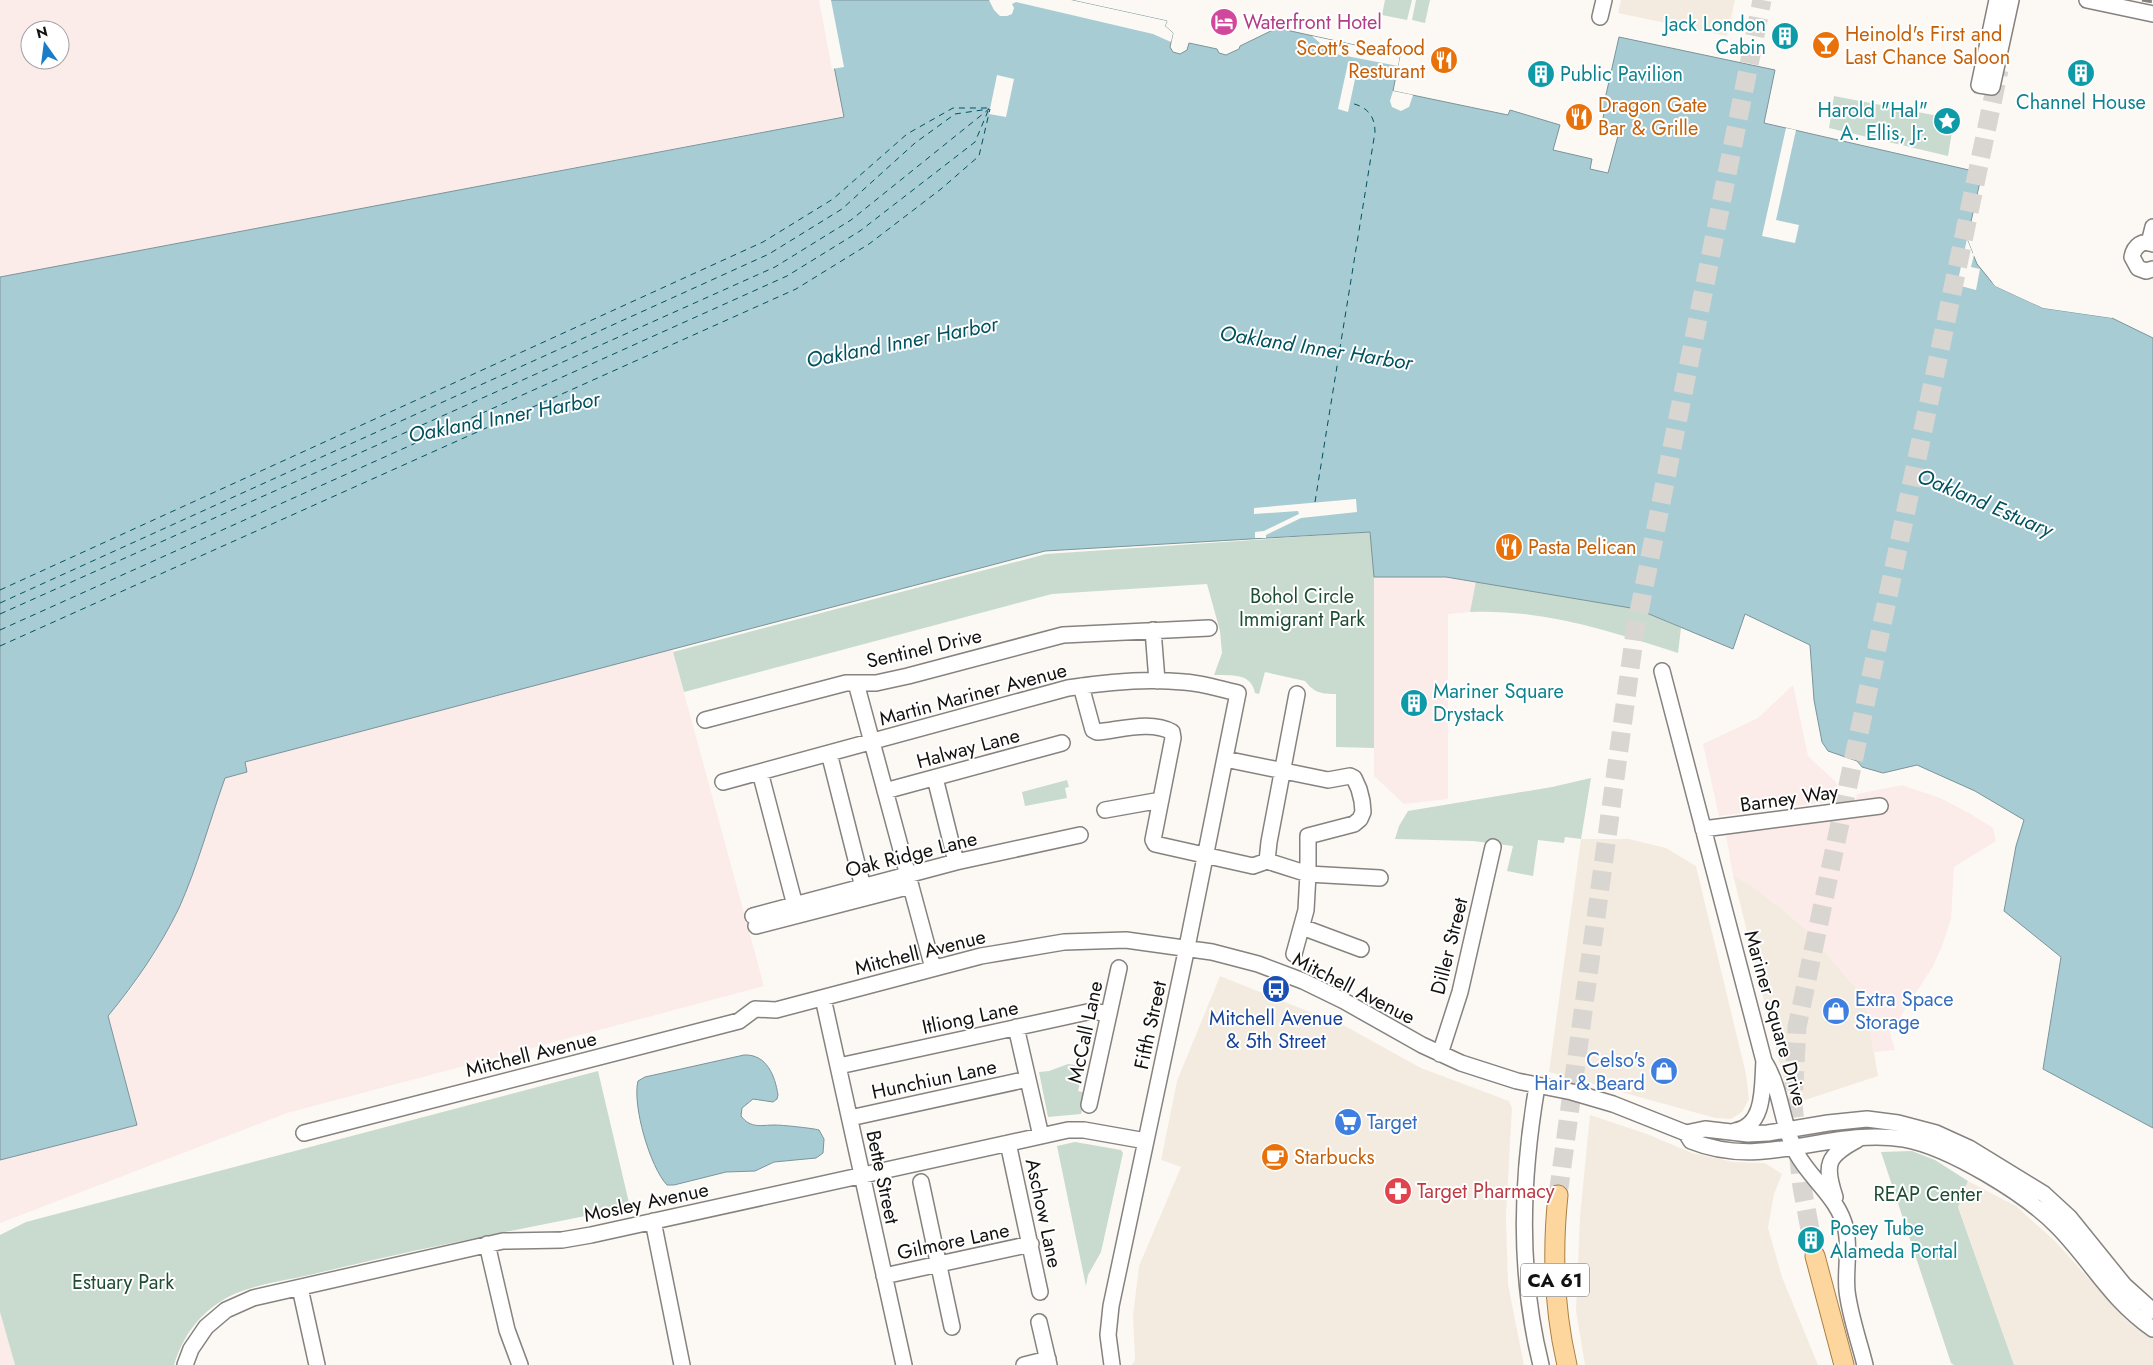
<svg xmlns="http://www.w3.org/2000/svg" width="2153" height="1365" font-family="Jost,sans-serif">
  <rect width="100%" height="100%" fill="#fcf9f4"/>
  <path fill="#f4ebe0" d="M1621,0H1735L1727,36L1618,13Z
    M1581,839H1629L1666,848L1696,866L1746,1074L1749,1099L1742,1112L1731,1119L1715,1118L1549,1072Z
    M1733,875L1757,889L1803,927L1856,988L1864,994L1878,1076L1790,1105Z
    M1220,976L1345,1026L1421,1068L1509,1101L1512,1108L1506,1217L1508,1284L1524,1365H1132L1135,1360L1133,1316L1139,1266L1181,1167L1161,1160L1177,1081Z
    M1590,1115L1647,1134L1692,1153L1734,1162L1765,1163L1782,1174L1774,1194L1768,1228L1782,1277L1818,1365H1585L1576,1311L1580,1216Z
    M1968,1181L2016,1206L2056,1242L2127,1321L2153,1337V1365H2014L1958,1206Z"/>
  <path fill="#fbebe9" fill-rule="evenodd" d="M0,0H821L844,116L0,277ZM30,30H60V60H30Z
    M1374,577H1446L1476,581L1470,612L1448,614V799L1404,804L1374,776Z
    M672,649L764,986L287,1113L0,1223V1160L137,1125L108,1016L131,989L155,953L179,906L225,778L247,772L245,762Z
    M1793,685L1808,756L1836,782L1841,800L1719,816L1703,744L1758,718Z
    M1902,785L1940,798L1969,813L1993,828L1996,841L1954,867L1951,919L1942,946L1933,966L1890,1033L1895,1050L1874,1052L1864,994L1856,988L1803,927L1757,889L1733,875L1725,831L1853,815L1857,794Z
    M0,1312L15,1365H0Z"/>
  <path fill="#c8dbce" d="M1385,0H1412L1407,20L1382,15Z
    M1416,0H1430L1425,23L1412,20Z
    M1834,96L1954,119L1948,156L1829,128Z
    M1370,532L1374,568V748L1336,747V694C1322,694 1314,693 1305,681L1265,672L1259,694L1255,693C1251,672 1231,676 1214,675L1222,653L1220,631L1207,584L1052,594L684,692L673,652L1046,554Z
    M1476,581L1637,609L1681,628L1678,653C1609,631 1543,609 1470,612Z
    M1591,778L1581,839L1565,837L1564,843L1538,840L1533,876L1507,871L1513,846L1473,841L1395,839L1399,826L1408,811L1552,787Z
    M1067,780L1069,787L1065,788L1067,798L1025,806L1022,792Z
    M1068,1064L1084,1066L1078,1091L1086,1093L1081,1114L1048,1117L1039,1072L1049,1071Z
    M598,1071L630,1207C526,1228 421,1248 318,1273C290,1280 246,1285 223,1300C197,1316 183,1337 174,1365H15L0,1312V1235L26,1222Z
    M1075,1142L1121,1150L1123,1153L1101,1252L1088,1275L1086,1286L1057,1146Z
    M1912,1151L1935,1160L1968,1181L1958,1207L2014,1365H1954L1951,1363L1881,1152Z"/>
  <path fill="#a8ccd4" stroke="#7b949a" d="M821,0H1071L1167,21L1165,26L1173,33L1170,47L1173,52L1180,54L1187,50L1189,43L1217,49L1219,53L1226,55L1239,49L1240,46L1277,28L1400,55L1393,91L1508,115L1510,110L1560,125L1553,150L1592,159L1590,169L1608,173L1619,132L1601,128L1605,108L1601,107L1603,99H1605L1619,37L1775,70L1764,123L1982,173L1967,239L1977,264L1995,286L2043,308L2112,318L2153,338V1128L2043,1069L2061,957L2004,911L2016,846L2024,820L1975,791L1917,765L1883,773L1862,767L1857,761L1828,751L1822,742L1814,700L1810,645L1745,614L1733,649L1637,609L1446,577H1374L1370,532L1045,551L245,762L247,772L225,778C210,820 197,868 179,908C160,947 136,982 108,1016L137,1125L0,1160V277L844,117Z
    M744,1055C767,1054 775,1076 778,1095L777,1099L773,1102L753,1099L742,1108L741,1116C751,1129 761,1125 775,1125C781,1125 812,1128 819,1130L824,1139L823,1153L816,1158L774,1162L755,1171L726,1172L674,1185H667C650,1167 632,1105 638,1081L645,1077Z"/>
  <path fill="#fcf9f4" d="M819,0H831L844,67L832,69Z
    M989,0H1071L1167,21L1165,26L1173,33L1171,42L1153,34L1016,2L1012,4L1014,8L1012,14L1007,16H1000L994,10Z
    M1312,36L1400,55L1398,66L1331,53Z
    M1348,63L1358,65L1348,112L1338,109Z
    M997,75L1014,79L1006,117L989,114Z
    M1393,91L1413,95L1409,107L1401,111L1392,107L1390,101Z
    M1786,128L1796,130L1776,220L1799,225L1795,243L1762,236Z
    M1967,239L1973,254L1974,250L1980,262L1997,284L2044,306L2113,315L2112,318L2043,308L1995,286L1974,255L1971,267L1980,269L1976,290L1957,285Z
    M1356,499L1357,512L1301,518L1266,535V538H1255V532L1264,531L1299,514L1298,511L1254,514V508Z"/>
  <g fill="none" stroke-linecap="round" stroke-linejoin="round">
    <path stroke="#00515e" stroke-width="1" stroke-dasharray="6 5" stroke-linecap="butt" d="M1315,502L1375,132C1375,115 1366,106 1350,103
      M0,590L763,242L833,199L907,134L953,108H987
      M0,603L769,254L842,209L915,143L955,114L989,109
      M0,614L775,267L851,220L989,109
      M0,630L787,276L860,231L975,142L988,111
      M0,646L796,289L869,244L941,189L979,156L990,109"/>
    <path stroke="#d9d6d2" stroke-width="19" stroke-dasharray="19 9" stroke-linecap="butt" d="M1558,1195L1635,632L1762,0
      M1815,1256L1802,1187L1793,1105L1797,1027L1999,70"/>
    <g stroke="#86827f" stroke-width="18">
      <path id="minor" d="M1997,0L1979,85L1992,87L2011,0
        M2087,0L2153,14
        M1600,17L1604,0
        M2149,243L2153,227
        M2153,244C2143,239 2134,246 2132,257L2138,268L2146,271L2153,269
        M1153,630L1157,681
        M1662,671L1764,1061C1782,1089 1781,1125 1797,1154C1812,1181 1839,1198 1846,1230C1850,1250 1845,1271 1847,1291C1850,1316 1859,1341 1865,1365
        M856,683L933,968
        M1081,686L1093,730L1097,732C1120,730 1151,720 1172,732L1173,738L1153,840L1155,844L1253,866L1267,861L1308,874V836L1354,824L1360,819L1363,812L1362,801L1359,789L1354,778L1350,776L1328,780L1225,759
        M705,720L846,683H876L908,676L1063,635L1209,628
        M829,753L865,895
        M760,772L797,913
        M935,778L956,862
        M723,782L1068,688C1105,682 1147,678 1184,682C1202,683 1220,689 1238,693L1187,947L1111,1306L1108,1335L1112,1365
        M885,791L1062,743
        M1105,810L1161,800
        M1703,829L1880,806
        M1267,861L1269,842L1297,694
        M753,916L956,862L1080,835
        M756,926L911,886
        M1302,927L1361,949
        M1294,954L1306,910L1308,874L1380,878
        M823,998L904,1365
        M1016,1027L1041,1136
        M1440,1054L1460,992L1493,847
        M839,1066L1092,1011L1109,1014
        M1537,1086C1521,1180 1518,1272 1541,1365
        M1089,1105L1119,968
        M850,1118L1028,1079
        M1735,1131C1766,1126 1762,1085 1764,1061
        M304,1133L739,1021L755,1009L776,1010L981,956L1064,942L1126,940L1212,952L1258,964L1303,981L1344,1001L1422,1045L1461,1063L1517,1081L1572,1092L1613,1104L1686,1133L1705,1129L1748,1134L1768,1133L1828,1123L1867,1119L1898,1123L1936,1133L1969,1148L2044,1194L2069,1217L2124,1285L2153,1311
        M1686,1133L1691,1141C1765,1171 1829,1127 1904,1139C1949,1147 2026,1194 2058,1227C2093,1263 2110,1299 2153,1329
        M1008,1143L1040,1292
        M921,1182L952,1327
        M1835,1197C1824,1164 1827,1156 1857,1140
        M653,1221L682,1365
        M487,1244L507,1330L520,1365
        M884,1276L1031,1244
        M300,1288L317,1365
        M1039,1322L1049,1365
        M185,1365L191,1349L206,1327L226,1310L253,1298L503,1241L562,1240L591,1235L1068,1130H1084L1146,1141
        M1024,1365L1048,1359"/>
    </g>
    <g stroke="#aa7f42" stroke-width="21">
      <path id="major" d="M1558,1195C1552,1252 1554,1309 1567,1365
        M1815,1256L1844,1365"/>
    </g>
    <use href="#minor" stroke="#fff" stroke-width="15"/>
    <use href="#major" stroke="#fdd69e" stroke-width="19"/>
    <path stroke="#83817e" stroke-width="3" stroke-dasharray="10 5" stroke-linecap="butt" d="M2142,0L2153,2"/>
  </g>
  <defs>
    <g id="hotel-disc" transform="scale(1.4375)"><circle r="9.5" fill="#d1479c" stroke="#fff"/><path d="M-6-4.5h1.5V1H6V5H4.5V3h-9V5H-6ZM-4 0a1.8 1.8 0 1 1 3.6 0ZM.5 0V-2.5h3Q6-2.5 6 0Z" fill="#fff"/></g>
    <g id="building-disc" transform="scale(1.4375)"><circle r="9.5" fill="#0f9aa8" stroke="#fff"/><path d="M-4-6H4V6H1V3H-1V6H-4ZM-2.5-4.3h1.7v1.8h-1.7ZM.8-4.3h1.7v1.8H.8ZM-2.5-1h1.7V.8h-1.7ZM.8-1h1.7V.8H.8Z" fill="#fff"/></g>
    <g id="bar-disc" transform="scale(1.4375)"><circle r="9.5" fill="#e8710a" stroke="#fff"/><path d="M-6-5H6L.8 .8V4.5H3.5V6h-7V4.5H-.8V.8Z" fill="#fff"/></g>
    <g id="restaurant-disc" transform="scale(1.4375)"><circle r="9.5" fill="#e8710a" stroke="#fff"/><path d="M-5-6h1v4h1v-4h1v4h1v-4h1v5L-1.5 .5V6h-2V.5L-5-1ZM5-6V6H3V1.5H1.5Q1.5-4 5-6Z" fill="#fff"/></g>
    <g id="sight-disc" transform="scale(1.4375)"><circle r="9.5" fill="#0f9aa8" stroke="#fff"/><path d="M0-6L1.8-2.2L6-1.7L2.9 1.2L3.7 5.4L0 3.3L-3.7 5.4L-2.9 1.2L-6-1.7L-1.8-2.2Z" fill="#fff"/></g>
    <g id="bus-disc" transform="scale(1.4375)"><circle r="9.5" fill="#1a4fb4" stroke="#fff"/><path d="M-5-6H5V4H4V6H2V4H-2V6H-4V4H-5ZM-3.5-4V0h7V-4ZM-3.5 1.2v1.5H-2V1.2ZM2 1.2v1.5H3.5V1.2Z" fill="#fff"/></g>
    <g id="shop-disc" transform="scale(1.4375)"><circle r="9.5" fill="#3f7fe0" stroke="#fff"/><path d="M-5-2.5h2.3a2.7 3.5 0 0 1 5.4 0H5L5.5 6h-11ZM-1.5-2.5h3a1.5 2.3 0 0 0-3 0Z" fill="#fff"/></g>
    <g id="supermarket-disc" transform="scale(1.4375)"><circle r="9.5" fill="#3f7fe0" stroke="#fff"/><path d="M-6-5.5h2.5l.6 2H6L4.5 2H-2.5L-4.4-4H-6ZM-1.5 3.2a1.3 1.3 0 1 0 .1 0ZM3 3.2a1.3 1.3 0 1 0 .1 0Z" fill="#fff"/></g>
    <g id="cafe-disc" transform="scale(1.4375)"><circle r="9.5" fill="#e8710a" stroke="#fff"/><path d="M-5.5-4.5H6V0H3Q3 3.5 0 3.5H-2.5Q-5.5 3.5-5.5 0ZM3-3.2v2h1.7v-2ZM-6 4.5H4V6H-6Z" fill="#fff"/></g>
    <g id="pharmacy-disc" transform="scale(1.4375)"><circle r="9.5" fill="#e0444e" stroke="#fff"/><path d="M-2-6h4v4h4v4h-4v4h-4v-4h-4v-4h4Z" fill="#fff"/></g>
  </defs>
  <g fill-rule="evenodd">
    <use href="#hotel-disc" x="1224" y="22"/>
    <use href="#building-disc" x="1785" y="36"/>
    <use href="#bar-disc" x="1826" y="45"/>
    <use href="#restaurant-disc" x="1444" y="60"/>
    <use href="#building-disc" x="2081" y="73"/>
    <use href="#building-disc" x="1541" y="74"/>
    <use href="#restaurant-disc" x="1579" y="117"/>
    <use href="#sight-disc" x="1947" y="121"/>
    <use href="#restaurant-disc" x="1509" y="547"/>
    <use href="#building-disc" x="1414" y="703"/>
    <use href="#bus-disc" x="1276" y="989"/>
    <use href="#shop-disc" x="1836" y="1011"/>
    <use href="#shop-disc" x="1664" y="1071"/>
    <use href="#supermarket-disc" x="1348" y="1122"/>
    <use href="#cafe-disc" x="1275" y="1157"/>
    <use href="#pharmacy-disc" x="1398" y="1191"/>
    <use href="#building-disc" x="1811" y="1240"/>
  </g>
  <g text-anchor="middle" stroke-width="4" stroke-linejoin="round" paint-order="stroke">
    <rect fill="#fff" stroke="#5a5958" stroke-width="1" x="1521" y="1263.5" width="68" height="33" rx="4"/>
    <g font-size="19" font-weight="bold" fill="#131211">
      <text x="1555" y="1287">CA 61</text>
    </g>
    <g font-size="20" fill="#b23c85" stroke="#fff" text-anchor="start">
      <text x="1243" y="29">Waterfront Hotel</text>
    </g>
    <g font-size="20" fill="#0d838f" stroke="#fff" text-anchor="start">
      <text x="1766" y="31" text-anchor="end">Jack London<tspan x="1766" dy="23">Cabin</tspan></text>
      <text x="1560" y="81">Public Pavilion</text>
      <text x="2081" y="109" text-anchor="middle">Channel House</text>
      <text x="1928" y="117" text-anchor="end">Harold "Hal"<tspan x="1928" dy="23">A. Ellis, Jr.</tspan></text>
      <text x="1433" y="698">Mariner Square<tspan x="1433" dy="23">Drystack</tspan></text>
      <text x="1830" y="1235">Posey Tube<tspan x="1830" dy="23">Alameda Portal</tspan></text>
    </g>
    <g font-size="20" fill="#c56008" stroke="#fff" text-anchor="start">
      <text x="1845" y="41">Heinold's First and<tspan x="1845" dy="23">Last Chance Saloon</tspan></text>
      <text x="1425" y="55" text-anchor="end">Scott's Seafood<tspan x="1425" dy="23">Resturant</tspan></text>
      <text x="1598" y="112">Dragon Gate<tspan x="1598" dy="23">Bar &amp; Grille</tspan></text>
      <text x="1528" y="554">Pasta Pelican</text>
      <text x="1294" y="1164">Starbucks</text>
    </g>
    <g font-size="20" fill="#1d4d32" stroke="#fff">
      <text x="1302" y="603">Bohol Circle<tspan x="1302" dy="23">Immigrant Park</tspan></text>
      <text x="1928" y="1201">REAP Center</text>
      <text x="123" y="1289">Estuary Park</text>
    </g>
    <g font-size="20" fill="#131211" stroke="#fff">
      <text transform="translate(924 648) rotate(-13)" y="7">Sentinel Drive</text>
      <text transform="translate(973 694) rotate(-15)" y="7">Martin Mariner Avenue</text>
      <text transform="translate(968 748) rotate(-15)" y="7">Halway Lane</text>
      <text transform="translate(1789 798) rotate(-8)" y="7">Barney Way</text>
      <text transform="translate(911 854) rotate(-14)" y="7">Oak Ridge Lane</text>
      <text transform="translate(1449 946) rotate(-76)" y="7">Diller Street</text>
      <text transform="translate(920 952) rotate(-14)" y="7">Mitchell Avenue</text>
      <text transform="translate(1354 988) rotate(27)" y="7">Mitchell Avenue</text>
      <text transform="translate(970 1017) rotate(-12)" y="7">Itliong Lane</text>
      <text transform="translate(1776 1018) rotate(74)" y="7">Mariner Square Drive</text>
      <text transform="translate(1150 1025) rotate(-78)" y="7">Fifth Street</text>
      <text transform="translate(1085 1032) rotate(-78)" y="7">McCall Lane</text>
      <text transform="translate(531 1054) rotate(-14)" y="7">Mitchell Avenue</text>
      <text transform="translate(934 1079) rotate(-12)" y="7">Hunchiun Lane</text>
      <text transform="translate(883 1177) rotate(78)" y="7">Bette Street</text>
      <text transform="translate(646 1202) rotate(-12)" y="7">Mosley Avenue</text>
      <text transform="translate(1044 1213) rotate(78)" y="7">Aschow Lane</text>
      <text transform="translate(953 1241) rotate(-12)" y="7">Gilmore Lane</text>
    </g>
    <g font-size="20" fill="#366cbe" stroke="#fff" text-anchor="start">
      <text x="1855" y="1006">Extra Space<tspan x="1855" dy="23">Storage</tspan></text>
      <text x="1645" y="1067" text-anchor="end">Celso's<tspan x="1645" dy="23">Hair &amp; Beard</tspan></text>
      <text x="1367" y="1129">Target</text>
    </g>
    <g font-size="20" fill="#164399" stroke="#fff">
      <text x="1276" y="1025">Mitchell Avenue<tspan x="1276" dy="23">&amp; 5th Street</tspan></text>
    </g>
    <g font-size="20" fill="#be3a42" stroke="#fff" text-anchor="start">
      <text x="1417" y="1198">Target Pharmacy</text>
    </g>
    <g font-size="21" font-style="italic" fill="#00515e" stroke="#fff">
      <text transform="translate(902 342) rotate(-11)" y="7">Oakland Inner Harbor</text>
      <text transform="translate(1316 348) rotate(9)" y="7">Oakland Inner Harbor</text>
      <text transform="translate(504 417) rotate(-11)" y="7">Oakland Inner Harbor</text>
      <text transform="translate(1985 503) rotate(23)" y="7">Oakland Estuary</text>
    </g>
  </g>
  <g transform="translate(45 45) rotate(346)"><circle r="24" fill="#ffffff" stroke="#a1a0a0"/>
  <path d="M0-4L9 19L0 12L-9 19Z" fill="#1b7cc8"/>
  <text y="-8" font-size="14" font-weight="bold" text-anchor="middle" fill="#131211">N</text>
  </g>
</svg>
